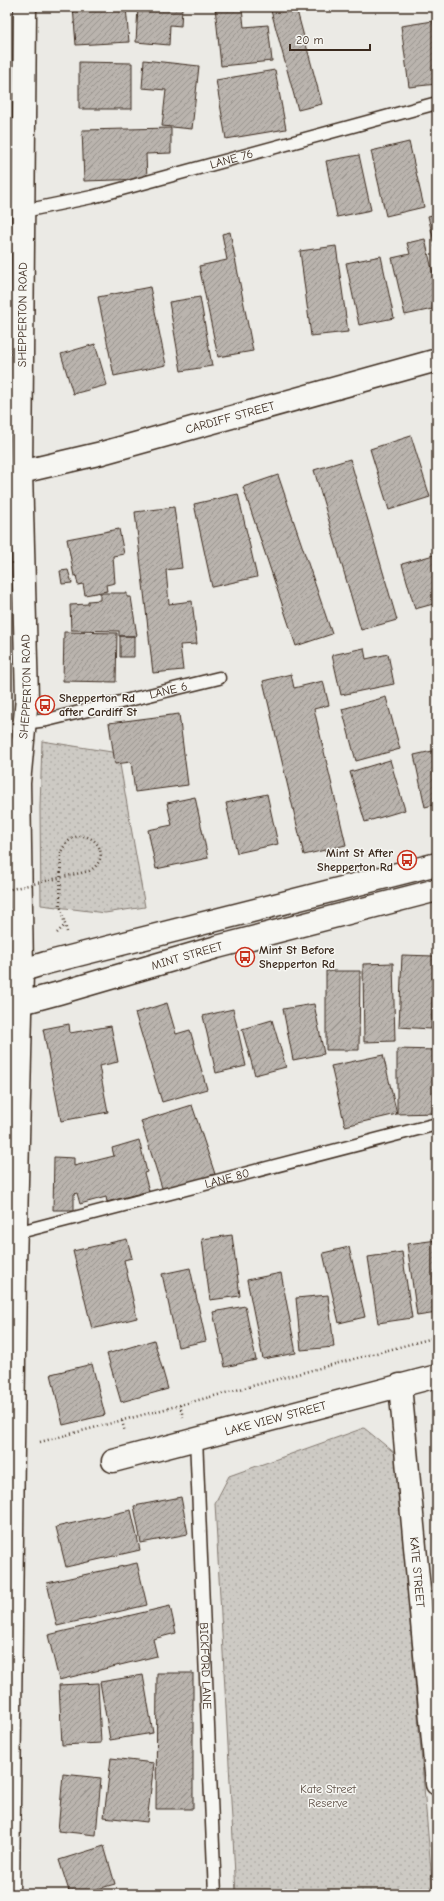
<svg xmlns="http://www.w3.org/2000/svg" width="444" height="1901" font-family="'Comic Neue',sans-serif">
  <defs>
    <pattern id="grass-dots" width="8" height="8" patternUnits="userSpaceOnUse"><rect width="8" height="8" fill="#cdcac4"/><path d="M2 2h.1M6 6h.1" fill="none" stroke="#b1aea8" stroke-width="1.8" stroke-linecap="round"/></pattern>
    <pattern id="building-hatch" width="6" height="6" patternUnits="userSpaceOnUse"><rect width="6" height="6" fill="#bab4ae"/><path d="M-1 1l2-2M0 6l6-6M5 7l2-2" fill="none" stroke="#98938d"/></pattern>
  </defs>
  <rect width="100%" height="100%" fill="#ebeae5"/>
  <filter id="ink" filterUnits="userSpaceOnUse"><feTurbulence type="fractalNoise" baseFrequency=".025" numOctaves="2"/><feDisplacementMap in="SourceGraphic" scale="8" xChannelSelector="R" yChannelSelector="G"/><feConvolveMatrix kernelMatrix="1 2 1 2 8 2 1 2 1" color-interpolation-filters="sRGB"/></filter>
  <g filter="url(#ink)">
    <path fill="url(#grass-dots)" stroke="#847a71" d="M42,741L118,753L145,907L105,913L41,905L40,808Z
      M364,1428L396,1454L433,1894H236L215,1503L229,1476Z"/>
    <path fill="url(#building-hatch)" stroke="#3b2a1e" d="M73,7H126L129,42L76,45Z
      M138,7H182L181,26L170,25L169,45L136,42Z
      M215,7H260L242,9L244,27L268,25L272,61L221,66Z
      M270,7H296L322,104L298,110Z
      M433,21L437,48V84L409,87L401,26Z
      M144,60L199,66L192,129L162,126L166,90L142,88Z
      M79,62L132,63V109H79Z
      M275,70L286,129L226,139L216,80Z
      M171,128V153L146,154L147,179L84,181L82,130Z
      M409,142L424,207L386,216L371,151Z
      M359,155L371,210L337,217L326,161Z
      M437,214V255L428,216Z
      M230,232L253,351L218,357L199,266L227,260L222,234Z
      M425,239L437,291V308L405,315L392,258L410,254L407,243Z
      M336,246L348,332L311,336L300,251Z
      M381,256L394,318L359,325L346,263Z
      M150,287L166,365L114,376L98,297Z
      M200,297L212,366L181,371L169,302Z
      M95,344L107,385L73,394L61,354Z
      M411,436L430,497L389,510L370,449Z
      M350,459L397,620L361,630L314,470Z
      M278,475L332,634L296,646L243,487Z
      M238,494L257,577L212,587L194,504Z
      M174,507L182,568L166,570L169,604L192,601L197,644L180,645L183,670L153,673L135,512Z
      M119,529L124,554L113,556L115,583L106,585L107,591L85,595L83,584L78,585L76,575L74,576L67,539Z
      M437,554V603L415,609L402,564Z
      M68,570L72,583L62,584L60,571Z
      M100,593H127V597H131L137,636H119V631L71,630L70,605L88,604V601L100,600Z
      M64,632L117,633L116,682L63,681Z
      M120,636H134V657H120Z
      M364,648L366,659L388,654L394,684L341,695L332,655Z
      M291,674L294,688L323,681L329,705L314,709L346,845L304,855L263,681Z
      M386,697L400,749L356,761L342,709Z
      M179,714L188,785L135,792L131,762L115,764L109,723Z
      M437,750V804L425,807L414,755Z
      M390,760L405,810L365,822L350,772Z
      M267,794L278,844L237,853L226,803Z
      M195,797L208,858L156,869L148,830L172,825L167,803Z
      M437,943V963L433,944Z
      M402,955L434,956L431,1029L399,1027Z
      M393,963L395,1041L364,1042L363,964Z
      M326,971H360L359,1050H326Z
      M167,1003L176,1034L190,1030L207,1089L162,1102L135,1013Z
      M314,1004L324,1054L293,1060L283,1009Z
      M233,1009L246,1066L216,1073L203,1016Z
      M272,1020L286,1067L255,1075L242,1029Z
      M69,1024L70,1033L111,1026L118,1062L99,1066L108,1112L61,1121L43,1029Z
      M397,1049L437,1050V1113L397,1114Z
      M383,1055L397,1114L345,1126L331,1066Z
      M192,1105L215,1174L163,1191L141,1121Z
      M139,1140L147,1172L144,1173L149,1191L107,1202L106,1197L80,1204L77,1193L74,1194V1210H53L54,1157L74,1158V1166L114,1156L112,1148Z
      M232,1235L240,1296L210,1300L202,1239Z
      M127,1239L132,1258L124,1260L137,1318L92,1329L73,1251Z
      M437,1240V1313L417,1316L407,1244Z
      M349,1247L365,1317L339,1323L323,1253Z
      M402,1252L412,1318L378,1323L368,1257Z
      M190,1268L206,1341L178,1347L162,1274Z
      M281,1273L296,1353L263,1359L247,1280Z
      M328,1295L334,1347L301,1350L296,1298Z
      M245,1306L256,1360L225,1367L213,1312Z
      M154,1340L168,1389L121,1402L107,1354Z
      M92,1364L105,1415L63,1425L51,1374Z
      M181,1497L188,1534L141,1543L134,1506Z
      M131,1510L140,1550L66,1567L56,1527Z
      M137,1563L147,1605L57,1626L47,1583Z
      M170,1606L176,1633L153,1639L157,1656L59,1680L48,1635Z
      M157,1673H193V1809H156Z
      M143,1675L153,1733L110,1740L100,1682Z
      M98,1683L101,1743L62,1745L59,1685Z
      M111,1758L154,1763L147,1822L104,1817Z
      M63,1774L101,1778L96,1835L58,1831Z
      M104,1846L115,1884L80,1894H70L59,1860Z"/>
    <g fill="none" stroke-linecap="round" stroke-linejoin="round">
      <g stroke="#3b2a1e" stroke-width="15">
        <g id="lane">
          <path id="s1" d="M24,211L92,197L437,103"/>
          <path id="s2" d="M24,723L47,720L219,678"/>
          <path id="s3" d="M16,1233L437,1124"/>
          <path id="s4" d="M196,1438L215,1894"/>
        </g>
      </g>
      <g stroke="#3b2a1e" stroke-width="25">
        <g id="street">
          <path id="s5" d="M21,472L102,453L437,360"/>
          <path id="s6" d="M400,1385L437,1784"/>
          <path id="s7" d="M113,1461L437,1376"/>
        </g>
      </g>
      <g stroke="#3b2a1e" stroke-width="25">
        <g id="secondary">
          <path d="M7,975L46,963L437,864"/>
          <path id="s8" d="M7,1007L59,993L217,947L437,890"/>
        </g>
      </g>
      <g stroke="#3b2a1e" stroke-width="25">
        <g id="highway">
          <path id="s9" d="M8,1894L15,1266L22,971L19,783L27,698L21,472L25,7"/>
        </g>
      </g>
      <path stroke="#3b2a1e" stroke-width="2.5" stroke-dasharray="1 3" stroke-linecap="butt" d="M61,852L60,905L67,932
        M57,933L65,925
        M180,1405L183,1417
        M122,1421L125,1432
        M40,1442L437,1337"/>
      <use href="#lane" stroke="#f6f6f2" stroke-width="12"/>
      <use href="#street" stroke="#f6f6f2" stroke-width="22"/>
      <use href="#secondary" stroke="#f6f6f2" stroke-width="22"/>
      <use href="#highway" stroke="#f6f6f2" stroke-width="22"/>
      <path stroke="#3b2a1e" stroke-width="2.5" stroke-dasharray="1 3" stroke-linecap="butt" d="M7,890L89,871C121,853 79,814 61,852"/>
    </g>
  </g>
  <defs>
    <g id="bus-ring" transform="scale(1)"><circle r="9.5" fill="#f6f6f2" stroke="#c8321e" stroke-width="1.5"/><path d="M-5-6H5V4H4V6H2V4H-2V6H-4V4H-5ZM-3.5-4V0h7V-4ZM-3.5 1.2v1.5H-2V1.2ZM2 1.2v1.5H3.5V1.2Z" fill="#c8321e"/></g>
  </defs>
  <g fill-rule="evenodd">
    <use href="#bus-ring" x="45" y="705"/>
    <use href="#bus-ring" x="407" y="860"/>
    <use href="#bus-ring" x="245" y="957"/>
  </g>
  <g text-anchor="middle" stroke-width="3" stroke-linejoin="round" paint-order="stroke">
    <g font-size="12" fill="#3b2a1e" stroke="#f6f6f2">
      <text dy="4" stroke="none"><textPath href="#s1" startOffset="214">LANE 76</textPath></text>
      <text dy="4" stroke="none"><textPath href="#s9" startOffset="1580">SHEPPERTON ROAD</textPath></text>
      <text dy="4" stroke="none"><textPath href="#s5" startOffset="216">CARDIFF STREET</textPath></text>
      <text dy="4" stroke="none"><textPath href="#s9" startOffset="1208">SHEPPERTON ROAD</textPath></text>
      <text dy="4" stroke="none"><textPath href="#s2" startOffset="148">LANE 6</textPath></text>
      <text dy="4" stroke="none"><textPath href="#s8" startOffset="187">MINT STREET</textPath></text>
      <text dy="4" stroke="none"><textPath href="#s3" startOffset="218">LANE 80</textPath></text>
      <text dy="4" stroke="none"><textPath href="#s7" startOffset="168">LAKE VIEW STREET</textPath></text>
      <text dy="4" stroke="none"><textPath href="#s6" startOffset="188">KATE STREET</textPath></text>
      <text dy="4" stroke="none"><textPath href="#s4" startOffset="228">BICKFORD LANE</textPath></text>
    </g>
    <g font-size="12" font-weight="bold" fill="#3b2a1e" stroke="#f6f6f2" text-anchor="start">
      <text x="59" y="702">Shepperton Rd<tspan x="59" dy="14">after Cardiff St</tspan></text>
      <text x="393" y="857" text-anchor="end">Mint St After<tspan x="393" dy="14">Shepperton Rd</tspan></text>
      <text x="259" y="954">Mint St Before<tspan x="259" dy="14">Shepperton Rd</tspan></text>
    </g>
    <g font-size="12" fill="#605248" stroke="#f6f6f2">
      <text x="328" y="1793">Kate Street<tspan x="328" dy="14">Reserve</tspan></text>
    </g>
  </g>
  <rect width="444" height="1901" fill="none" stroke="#f6f6f2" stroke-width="24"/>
  <rect x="12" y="12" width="420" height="1877" fill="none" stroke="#3b2a1e" stroke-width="1.5" filter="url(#ink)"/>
  <path d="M290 44v6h80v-6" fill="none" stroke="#3b2a1e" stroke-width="2"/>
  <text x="296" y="44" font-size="12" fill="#3b2a1e" stroke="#f6f6f2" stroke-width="3" paint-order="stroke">20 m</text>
</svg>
